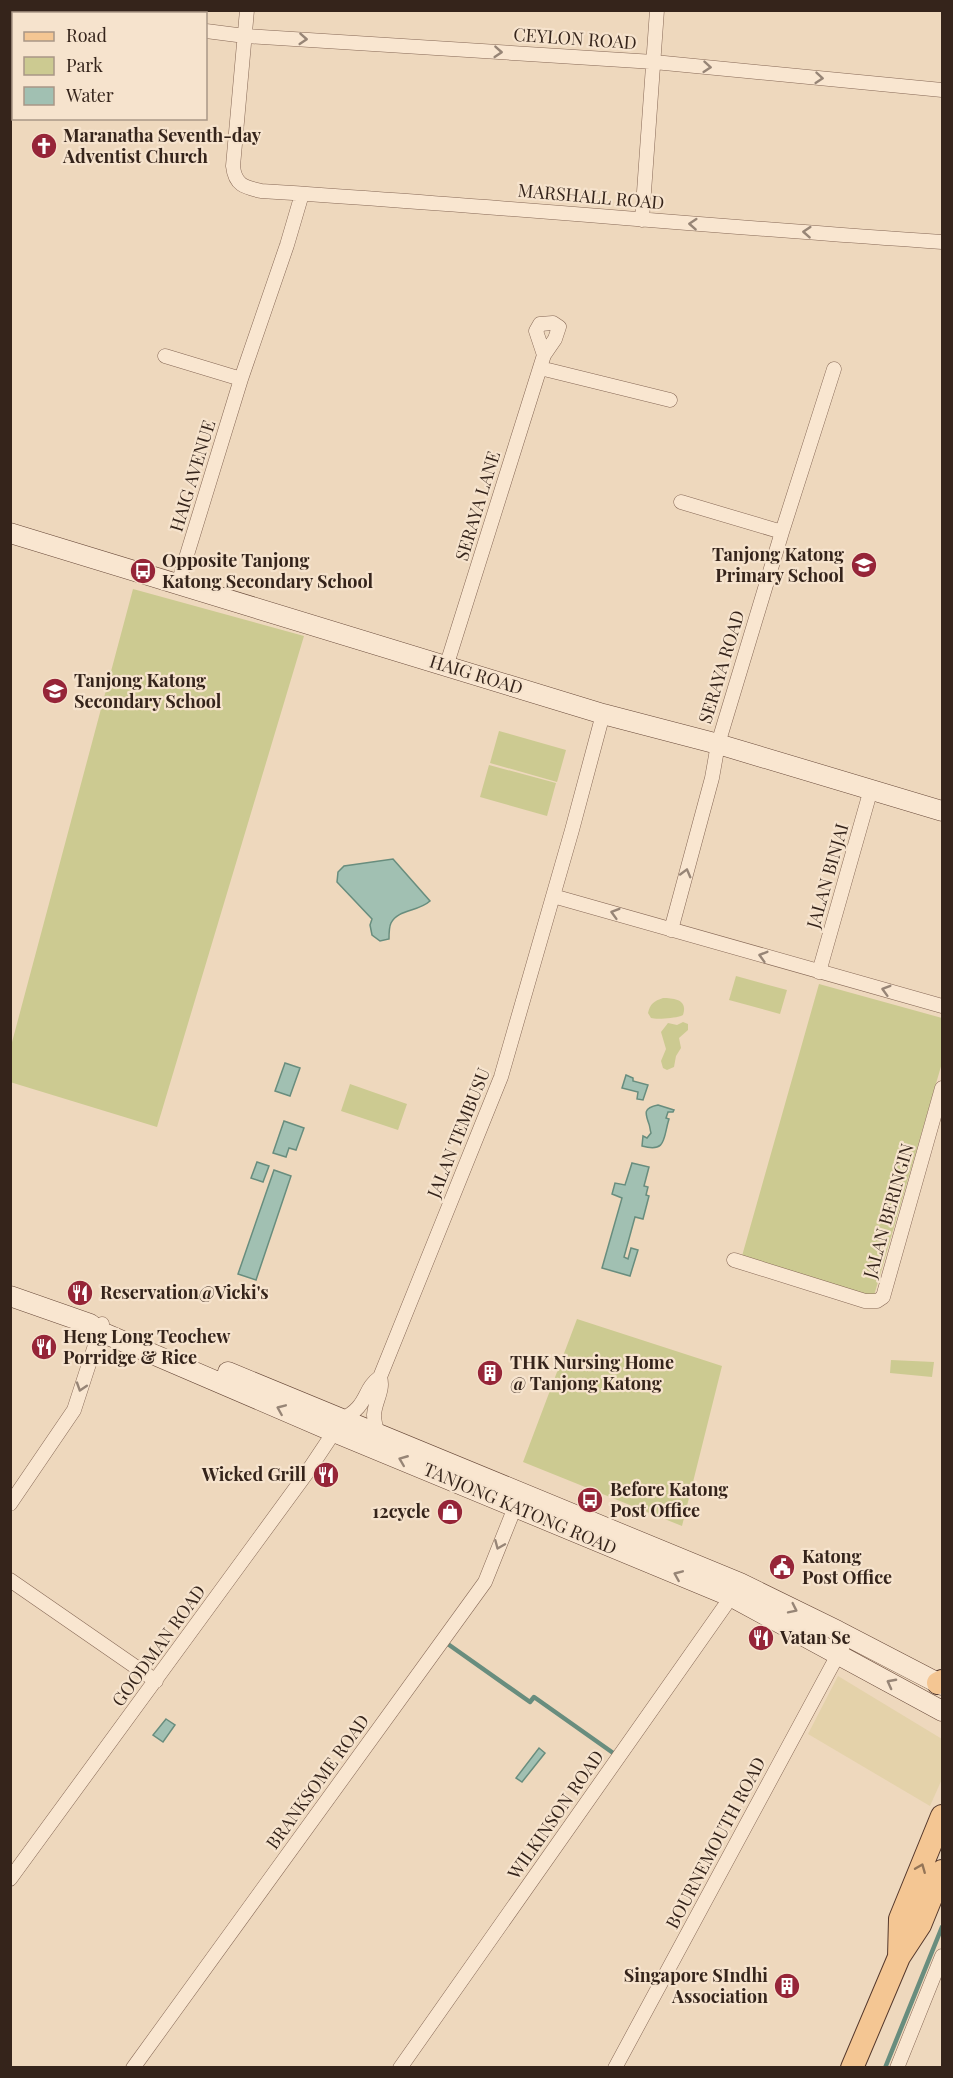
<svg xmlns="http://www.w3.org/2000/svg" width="953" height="2078" font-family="'Playfair Display',serif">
  <rect width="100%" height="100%" fill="#eed8bd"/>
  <path fill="#e4d2aa" d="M838,1676L942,1739V1779L930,1806L808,1734Z"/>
  <path fill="#ccca91" d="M133,589L304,636L157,1127L10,1082L11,1046Z
    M499,731L566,750L557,782L490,763Z
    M489,765L556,783L547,816L480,797Z
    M736,976L787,990L780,1014L729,1000Z
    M819,984L942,1018V1063L873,1299L742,1256Z
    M663,998C675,998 688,1000 683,1015C678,1018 657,1020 651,1018L648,1013C650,1004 654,1001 663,998Z
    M683,1022L688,1024V1030L679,1038L681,1048L676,1056L674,1067L667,1070L663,1068L661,1061L666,1049L661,1032L668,1023L677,1025Z
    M350,1084L407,1104L398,1130L341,1111Z
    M577,1319L722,1366L682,1526L523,1462Z
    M891,1360L934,1362L932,1377L890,1373Z"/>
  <path fill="#a1c0b2" stroke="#688d7e" stroke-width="1.5" d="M393,859L430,901C418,912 398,909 391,923C389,927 389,934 389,939L380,941L372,935L370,925L372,919L337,882L338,872L344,866Z
    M285,1063L300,1068L290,1096L275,1091Z
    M626,1075L633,1078V1081L648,1085L643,1100L637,1099L638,1092L622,1088Z
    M658,1105L674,1110L673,1112H668L666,1118L669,1119C663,1138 667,1153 642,1146L643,1136L647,1138L651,1133C650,1130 650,1127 649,1124C645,1113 643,1108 658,1105Z
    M284,1121L304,1128L296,1150L289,1148L286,1157L273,1153Z
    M257,1162L269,1166L263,1182L251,1178Z
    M632,1163L649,1167L644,1186L648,1187L646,1195L649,1196L643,1219L635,1217L624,1257L628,1259L631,1248L638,1250L630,1276L602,1268L622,1198L612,1194L615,1183L625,1185Z
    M274,1170L291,1176L256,1280L238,1274Z
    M166,1719L175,1725L163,1742L153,1735Z
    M539,1748L545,1753L522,1782L516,1778Z"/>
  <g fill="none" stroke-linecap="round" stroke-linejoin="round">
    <path stroke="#688d7e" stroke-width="4.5" d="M445,1642L530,1702L534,1697L616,1755
      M885,2068L942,1927"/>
    <g stroke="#866856" stroke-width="15">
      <path id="street" d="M23,10L61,14
        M247,10L233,166C235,185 244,187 261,191C488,205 715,227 942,242
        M206,31L245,36L654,62L942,90
        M642,220L657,10
        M165,356L241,379
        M540,368L670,400
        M681,502L782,532
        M178,584L241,379L287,245L302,194
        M446,667L544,355L555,339L559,327L553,323L540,324L536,331L544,355
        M553,896L942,1006
        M671,930L712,778L718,744L782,532L834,369
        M819,972L871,789
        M734,1260L865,1301H877L883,1297L942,1088
        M342,1419C369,1406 362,1390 380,1377L501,1077L572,830L603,714
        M378,1434C376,1428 374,1422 374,1415C375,1401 384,1390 380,1377
        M10,1504L74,1410L102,1324
        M10,1580L156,1681
        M10,1879L306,1474L334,1432
        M133,2068L485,1582L515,1507
        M400,2068L736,1590
        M615,2068L848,1636
        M897,2068L942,1956"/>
    </g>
    <g stroke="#684939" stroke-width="21">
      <path id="secondary" d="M60,14L63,10
        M10,72L14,69
        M10,533L603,714L718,744L942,811
        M10,1296L90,1324L99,1331L334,1432L732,1597L942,1711
        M228,1372L740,1583L838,1631L942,1685"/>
    </g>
    <g stroke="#54372b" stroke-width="24">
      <path id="primary" d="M938,1683L942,1681
        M899,1957L900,1919L942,1816
        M852,2068L899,1957L920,1925L942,1871"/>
    </g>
    <use href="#street" stroke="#f9e6d0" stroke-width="14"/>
    <use href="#secondary" stroke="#f9e6d0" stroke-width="20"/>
    <use href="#primary" stroke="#f4c693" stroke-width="22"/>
  </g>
  <defs><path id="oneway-chevron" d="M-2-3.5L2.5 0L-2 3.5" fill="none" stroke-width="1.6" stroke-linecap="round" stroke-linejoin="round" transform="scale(1.5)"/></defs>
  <g stroke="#978576">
    <use href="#oneway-chevron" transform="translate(303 39) rotate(4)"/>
    <use href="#oneway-chevron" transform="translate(498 52) rotate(4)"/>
    <use href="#oneway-chevron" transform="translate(707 67) rotate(5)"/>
    <use href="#oneway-chevron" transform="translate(819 78) rotate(5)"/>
    <use href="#oneway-chevron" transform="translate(693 224) rotate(-176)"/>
    <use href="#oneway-chevron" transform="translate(807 232) rotate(-176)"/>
    <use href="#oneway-chevron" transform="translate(686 873) rotate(-75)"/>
    <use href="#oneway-chevron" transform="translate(615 913) rotate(-164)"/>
    <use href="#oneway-chevron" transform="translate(763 956) rotate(-164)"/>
    <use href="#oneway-chevron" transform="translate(886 990) rotate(-164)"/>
    <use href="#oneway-chevron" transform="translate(81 1387) rotate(108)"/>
    <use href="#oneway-chevron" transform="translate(281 1409) rotate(-157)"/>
    <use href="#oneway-chevron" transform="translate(403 1460) rotate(-158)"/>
    <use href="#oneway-chevron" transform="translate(499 1545) rotate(113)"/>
    <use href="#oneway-chevron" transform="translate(678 1575) rotate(-157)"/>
    <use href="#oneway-chevron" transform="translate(793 1609) rotate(26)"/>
    <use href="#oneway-chevron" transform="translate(891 1683) rotate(-152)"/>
  </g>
  <use stroke="#947557" href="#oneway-chevron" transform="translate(921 1868) rotate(-68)"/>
  <defs>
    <g id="church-disc" transform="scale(1.35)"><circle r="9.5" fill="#962538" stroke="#f6e3cd"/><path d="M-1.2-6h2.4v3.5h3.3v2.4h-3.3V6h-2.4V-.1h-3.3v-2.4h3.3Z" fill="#fff"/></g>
    <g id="school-disc" transform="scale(1.35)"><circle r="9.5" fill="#962538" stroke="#f6e3cd"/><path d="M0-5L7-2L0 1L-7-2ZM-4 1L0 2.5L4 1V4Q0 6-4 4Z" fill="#fff"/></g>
    <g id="bus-disc" transform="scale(1.35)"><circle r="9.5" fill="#962538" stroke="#f6e3cd"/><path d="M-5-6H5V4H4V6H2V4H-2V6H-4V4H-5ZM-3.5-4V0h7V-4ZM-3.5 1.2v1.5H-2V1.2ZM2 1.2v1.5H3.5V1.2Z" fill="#fff"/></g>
    <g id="restaurant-disc" transform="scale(1.35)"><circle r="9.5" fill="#962538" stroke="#f6e3cd"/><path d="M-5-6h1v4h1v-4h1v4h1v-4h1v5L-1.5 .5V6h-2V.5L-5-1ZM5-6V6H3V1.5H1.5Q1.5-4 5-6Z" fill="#fff"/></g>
    <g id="building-disc" transform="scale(1.35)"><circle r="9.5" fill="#962538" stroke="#f6e3cd"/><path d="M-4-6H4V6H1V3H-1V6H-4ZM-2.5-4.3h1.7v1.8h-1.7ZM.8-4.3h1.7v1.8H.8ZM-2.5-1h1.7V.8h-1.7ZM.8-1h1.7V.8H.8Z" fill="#fff"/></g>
    <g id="shop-disc" transform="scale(1.35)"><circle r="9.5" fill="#962538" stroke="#f6e3cd"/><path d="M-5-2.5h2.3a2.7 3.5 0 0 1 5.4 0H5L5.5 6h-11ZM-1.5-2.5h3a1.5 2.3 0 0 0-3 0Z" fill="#fff"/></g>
    <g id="civic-disc" transform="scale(1.35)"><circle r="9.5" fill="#962538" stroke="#f6e3cd"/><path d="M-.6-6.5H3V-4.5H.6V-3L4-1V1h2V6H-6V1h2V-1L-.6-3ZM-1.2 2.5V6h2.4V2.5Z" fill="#fff"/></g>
  </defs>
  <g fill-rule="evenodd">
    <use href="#church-disc" x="44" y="146"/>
    <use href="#school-disc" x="864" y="565"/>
    <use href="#bus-disc" x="143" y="571"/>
    <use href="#school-disc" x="55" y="691"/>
    <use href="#restaurant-disc" x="80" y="1293"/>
    <use href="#restaurant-disc" x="44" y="1347"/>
    <use href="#building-disc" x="490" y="1373"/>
    <use href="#restaurant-disc" x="326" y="1475"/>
    <use href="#bus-disc" x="590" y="1500"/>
    <use href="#shop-disc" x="450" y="1512"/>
    <use href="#civic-disc" x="782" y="1567"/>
    <use href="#restaurant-disc" x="761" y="1638"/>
    <use href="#building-disc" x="787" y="1986"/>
  </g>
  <g text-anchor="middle" stroke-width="4.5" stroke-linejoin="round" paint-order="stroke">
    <g font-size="18" fill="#35241b" stroke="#f6e3cd">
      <text transform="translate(575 39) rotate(4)" y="6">CEYLON ROAD</text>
      <text transform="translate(591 197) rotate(5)" y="6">MARSHALL ROAD</text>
      <text transform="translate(193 476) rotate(-73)" y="6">HAIG AVENUE</text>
      <text transform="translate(478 506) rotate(-73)" y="6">SERAYA LANE</text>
      <text transform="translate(722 667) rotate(-73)" y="6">SERAYA ROAD</text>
      <text transform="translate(476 675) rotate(17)" y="6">HAIG ROAD</text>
      <text transform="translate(828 876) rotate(-74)" y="6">JALAN BINJAI</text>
      <text transform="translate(459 1133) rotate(-68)" y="6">JALAN TEMBUSU</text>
      <text transform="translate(889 1211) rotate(-74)" y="6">JALAN BERINGIN</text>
      <text transform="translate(520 1509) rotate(23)" y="6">TANJONG KATONG ROAD</text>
      <text transform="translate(159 1646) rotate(-54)" y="6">GOODMAN ROAD</text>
      <text transform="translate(318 1782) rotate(-54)" y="6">BRANKSOME ROAD</text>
      <text transform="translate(556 1815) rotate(-55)" y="6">WILKINSON ROAD</text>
      <text transform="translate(716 1843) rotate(-62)" y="6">BOURNEMOUTH ROAD</text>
    </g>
    <g font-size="18" font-weight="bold" fill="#35241b" stroke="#f6e3cd" text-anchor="start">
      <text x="63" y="142">Maranatha Seventh-day<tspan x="63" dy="21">Adventist Church</tspan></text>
      <text x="844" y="561" text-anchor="end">Tanjong Katong<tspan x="844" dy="21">Primary School</tspan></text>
      <text x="162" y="567">Opposite Tanjong<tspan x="162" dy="21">Katong Secondary School</tspan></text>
      <text x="74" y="687">Tanjong Katong<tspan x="74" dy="21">Secondary School</tspan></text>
      <text x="100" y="1299">Reservation@Vicki's</text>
      <text x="63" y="1343">Heng Long Teochew<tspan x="63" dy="21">Porridge &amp; Rice</tspan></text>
      <text x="510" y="1369">THK Nursing Home<tspan x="510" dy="21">@ Tanjong Katong</tspan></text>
      <text x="306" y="1481" text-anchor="end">Wicked Grill</text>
      <text x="610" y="1496">Before Katong<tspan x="610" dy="21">Post Office</tspan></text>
      <text x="430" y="1518" text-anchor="end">12cycle</text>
      <text x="802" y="1563">Katong<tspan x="802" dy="21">Post Office</tspan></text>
      <text x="780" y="1644">Vatan Se</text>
      <text x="768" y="1982" text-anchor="end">Singapore SIndhi<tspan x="768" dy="21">Association</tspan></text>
    </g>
  </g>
  <rect width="953" height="2078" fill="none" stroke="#35241b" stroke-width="24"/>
  <rect x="12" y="12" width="195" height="108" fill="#f6e3cd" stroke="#a99786" stroke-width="1.5"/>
  <rect x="24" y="32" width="30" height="9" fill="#f4c693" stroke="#a99786" stroke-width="1.5"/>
  <text x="66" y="42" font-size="18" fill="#35241b">Road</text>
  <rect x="24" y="57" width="30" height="18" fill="#ccca91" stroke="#a99786" stroke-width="1.5"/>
  <text x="66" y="72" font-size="18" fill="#35241b">Park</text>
  <rect x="24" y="87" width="30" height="18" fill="#a1c0b2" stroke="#a99786" stroke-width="1.5"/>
  <text x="66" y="102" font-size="18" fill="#35241b">Water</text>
</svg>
